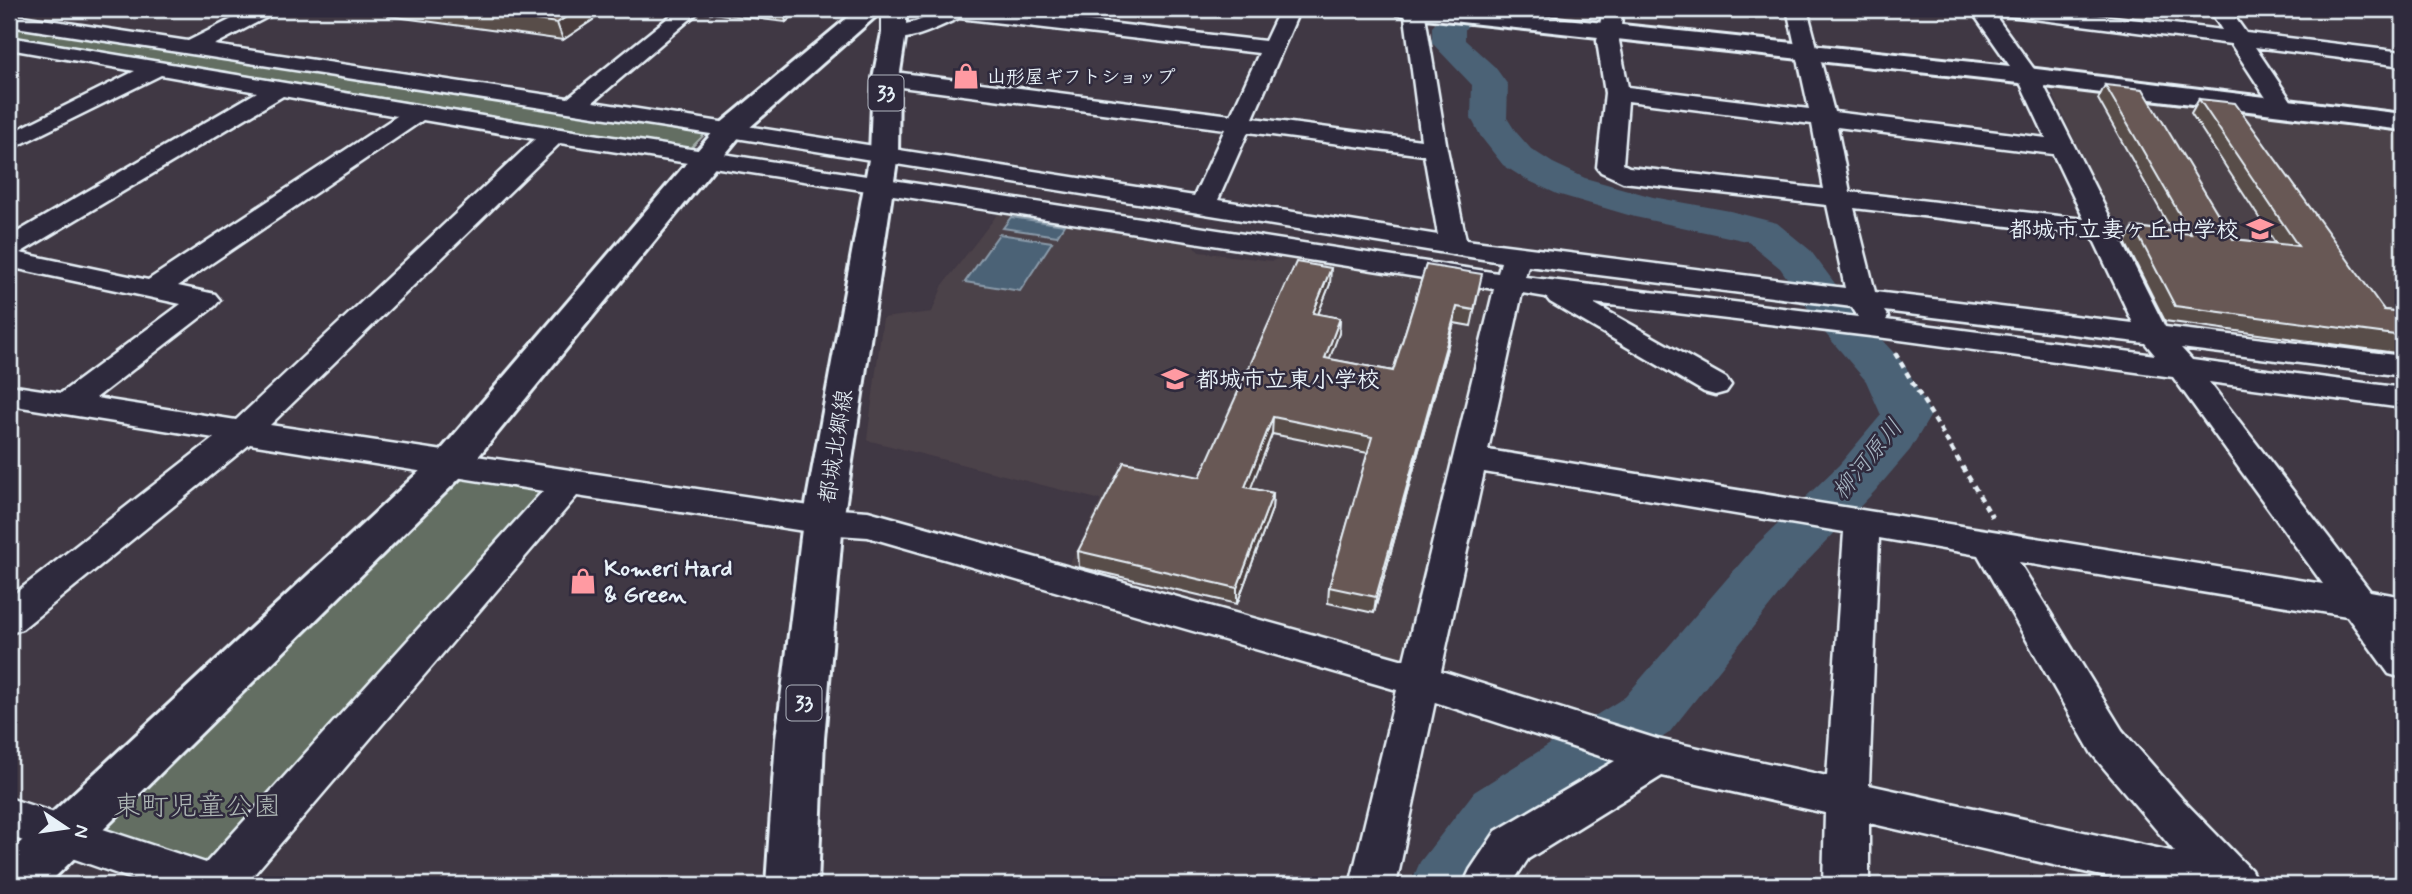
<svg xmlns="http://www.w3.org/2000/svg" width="2412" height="894" font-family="Mynerve,'Klee One',sans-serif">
  <rect width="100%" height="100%" fill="#403844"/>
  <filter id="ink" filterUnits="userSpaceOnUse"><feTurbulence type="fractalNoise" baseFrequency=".0143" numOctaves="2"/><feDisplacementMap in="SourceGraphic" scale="14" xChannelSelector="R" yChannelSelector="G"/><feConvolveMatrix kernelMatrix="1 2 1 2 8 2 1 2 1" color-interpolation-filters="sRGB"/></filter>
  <g filter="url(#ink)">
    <path fill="#4c4249" d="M2051,89L2403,131V358L2162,327Z
      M1000,211L1191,242L1199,252L1272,261L1282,257L1496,288L1411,653L1389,662L1068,568L1101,500L867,440L883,318L932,312L943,285Z"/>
    <path fill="#646e62" stroke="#a6b0ad" stroke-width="2" d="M9,26L705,134L690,149L9,36Z
      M466,477L549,490L208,865L105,832V822L454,481Z"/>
    <path fill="#4b6276" stroke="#8a9baa" stroke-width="2" d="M1011,217L1064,225L1057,236L1003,228Z
      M999,234L1052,242L1020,291L965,282Z"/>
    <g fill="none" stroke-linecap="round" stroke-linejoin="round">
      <path fill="#4b6276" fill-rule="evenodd" d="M1449,9H1483L1465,29V40L1495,67L1508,85L1507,118L1516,132L1531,149L1553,163L1585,178L1653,197L1730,211L1777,223L1810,250L1857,313L1905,365L1931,415L1910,450L1875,491L1796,573L1669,733L1522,834L1485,885H1410L1420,862L1474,792L1625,697L1756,545L1839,465L1881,415L1866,381L1825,333L1780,268L1747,241L1635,217L1557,194L1525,179L1503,165L1481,137L1471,118L1472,85L1432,43V27Z"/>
      <g stroke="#e8f1f8" stroke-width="5">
        <path id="minor" d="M252,9H278L275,13L214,45L568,98L679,9H702L593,102L1194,196L1225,129L886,85L878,83L875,78L878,73L886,71L1231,115L1259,53L959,18C939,27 909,43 886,38L883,33L886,28L915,22L947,9H985L1265,41L1280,9H1300L1253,118L1421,140L1404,9H1424L1447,149L1466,240L1845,288L1827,205L1623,182L1601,172L1597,167L1605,93L1597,41L1603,9H1623L1619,41L1628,87L1809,109L1787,9H1807L1834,112L2046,138L2017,76L1970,9H2048L2222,30L2209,9H2229L2246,33L2403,52V66L2255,47L2296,108L2292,113H2276L2231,44L1994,14L2039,76L2165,327L2403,356V376L2181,348L2192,360L2403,388V408L2209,382L2370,591L2403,597V625L2396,624L2403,634V678L2389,674L2347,616L2019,562L2122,730L2182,799L2251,870L2258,885H2141L1869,823V885H1823L1825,813L1662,776L1528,859L1511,885H1463L1470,870L1496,831L1615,761L1435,702L1396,885H1350L1397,690L868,537L823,534L577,496L245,885H149L9,836V798L206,863L543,491L250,444L22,629L9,634V598L214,438L9,405V385L61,393L181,304L9,267V237L257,92L161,75L9,150V134L135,71L9,49V37L554,128L1498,273L1501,262L730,137L9,26V16L15,15L188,41ZM283,96L397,116L148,280L20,253ZM1628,101L1812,124L1824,189L1629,167L1623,164ZM423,120L535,139L236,420L96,398L215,306L220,300L215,294L178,286ZM1837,127L2053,154L2084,219L1850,192ZM1248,132L1424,155L1438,235L1218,200ZM560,143L1494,289L1404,660L868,511L823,508L270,425ZM1854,208L2092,236L2133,323L1875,292ZM1528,266L1852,307L1858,317L1525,277ZM1522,293L1546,297L1550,302L1704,392L1715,395L1726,392L1731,385L1726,378L1593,303L1878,337L2173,377L2323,584L1488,450ZM1884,311L2145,343L2155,355L1886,320L1888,317ZM1484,472L1844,532L1827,776L1657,739L1441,671ZM1879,538L1978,555L2092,754L2175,852L1869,785Z"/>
      </g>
      <g stroke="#e8f1f8" stroke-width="6">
        <path id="tertiary" d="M858,9H884L740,136L464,474L47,885H9V853L436,456L720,124Z
          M1394,9H1472L2028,68L2403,114V130L2028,84L1406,16L1397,14Z"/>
      </g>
      <g stroke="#e8f1f8" stroke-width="6">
        <path id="primary" d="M882,9H906V33L899,78L898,154L843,521L824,739L818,885H766L776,739L803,521L870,154L873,78L882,33Z"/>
      </g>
      <path stroke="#e8f1f8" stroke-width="4.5" stroke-dasharray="6 5" stroke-linecap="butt" d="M1895,353L1991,515"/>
      <path stroke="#e8f1f8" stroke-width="5" stroke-dasharray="9 6" stroke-linecap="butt" d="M1990,513L1992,517"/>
      <use href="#minor" fill="#2f2a3d" fill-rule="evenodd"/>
      <use href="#tertiary" fill="#2f2a3d" fill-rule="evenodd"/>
      <use href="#primary" fill="#2f2a3d" fill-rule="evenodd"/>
    </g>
    <path fill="#594d49" stroke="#e8f1f8" stroke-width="2" d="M386,9H609L563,40L389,16Z
      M702,9H820L811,17L794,15L786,22L703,12Z
      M2105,85L2233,239L2276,244L2191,113L2199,99L2384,310L2403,312V354L2165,321L2125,242L2134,227L2172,231L2098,99Z
      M1426,265L1479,289L1471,326L1454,323L1374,613L1328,603L1329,587L1368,453L1272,434L1250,488L1273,493L1272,509L1237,604L1079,567L1078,551L1200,477L1330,284L1318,314L1340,318L1339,333L1329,359L1393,371Z"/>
    <path fill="#483e3c" stroke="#e8f1f8" stroke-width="2" d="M578,9H609L563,40L557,23Z
      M783,9H793L794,15L786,22Z
      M810,9H820L811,17Z
      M1331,268L1330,284L1312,329L1313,313Z
      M1457,307L1454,323L1374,613L1376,597Z
      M1340,318L1339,333L1324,374L1325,358Z
      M1273,417L1272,434L1245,503V487Z
      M1273,493L1272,509L1237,604V588Z"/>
    <path fill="#675955" stroke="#e8f1f8" stroke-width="2" d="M454,9H578L557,23Z
      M2105,85L2143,89L2233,239L2298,246L2199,99L2235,103L2384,310L2403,312V336L2175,306L2134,227L2191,234Z
      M1296,262L1331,268L1313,313L1340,318L1325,358L1393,371L1426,265L1482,274L1474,310L1457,307L1376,597L1329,587L1372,437L1273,417L1245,487L1273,493L1237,588L1078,551L1124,462L1200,477Z"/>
  </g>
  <defs>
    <g id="shop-bare" transform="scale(2.1)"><path d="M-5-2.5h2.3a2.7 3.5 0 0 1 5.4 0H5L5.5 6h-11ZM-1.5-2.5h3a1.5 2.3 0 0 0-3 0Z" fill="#ff9aa2" stroke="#2f2a3d" stroke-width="2.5" paint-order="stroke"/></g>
    <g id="school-bare" transform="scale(2.1)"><path d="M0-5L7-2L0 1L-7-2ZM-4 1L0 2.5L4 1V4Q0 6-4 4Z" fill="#ff9aa2" stroke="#2f2a3d" stroke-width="2.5" paint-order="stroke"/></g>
  </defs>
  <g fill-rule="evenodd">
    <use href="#shop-bare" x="966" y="76"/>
    <use href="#school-bare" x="2260" y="229"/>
    <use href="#school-bare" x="1175" y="379"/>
    <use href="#shop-bare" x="583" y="581"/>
  </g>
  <g text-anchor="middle" stroke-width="5" stroke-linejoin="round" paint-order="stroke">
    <g font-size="19" font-weight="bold" fill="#e8f1f8" stroke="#2f2a3d" text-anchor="start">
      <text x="987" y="83">山形屋ギフトショップ</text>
    </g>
    <g fill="#2f2a3d" stroke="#b0b5c0" stroke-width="2">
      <rect x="868.5" y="75.5" width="35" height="35" rx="5"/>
      <rect x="786.5" y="685.5" width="35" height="35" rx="5"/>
    </g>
    <g font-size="21" font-weight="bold" fill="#e8f1f8">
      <text x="886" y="100">33</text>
      <text x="804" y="710">33</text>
    </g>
    <g font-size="23" font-weight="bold" fill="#e8f1f8" stroke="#2f2a3d" text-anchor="start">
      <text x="2239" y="237" text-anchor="end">都城市立妻ヶ丘中学校</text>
      <text x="1196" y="387">都城市立東小学校</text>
      <text x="604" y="576">Komeri Hard<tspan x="604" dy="26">&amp; Green</tspan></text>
    </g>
    <g font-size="23" fill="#e8f1f8" stroke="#2f2a3d">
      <text transform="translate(835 446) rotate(-81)" y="8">都城北郷線</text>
    </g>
    <g font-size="24" font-style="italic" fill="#a9b8c4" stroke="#2f2a3d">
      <text transform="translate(1867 459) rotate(-51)" y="8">柳河原川</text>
    </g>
    <g font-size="28" fill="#adb6b4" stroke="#2f2a3d">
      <text x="197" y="815">東町児童公園</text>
    </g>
  </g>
  <rect width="2412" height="894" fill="none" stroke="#2f2a3d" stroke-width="35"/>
  <rect x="18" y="18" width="2377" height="859" fill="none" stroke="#e8f1f8" stroke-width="2.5" filter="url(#ink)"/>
  <g transform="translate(66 828) rotate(103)" stroke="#2f2a3d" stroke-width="5" paint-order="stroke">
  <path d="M0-5L12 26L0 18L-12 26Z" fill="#e8f1f8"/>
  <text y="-10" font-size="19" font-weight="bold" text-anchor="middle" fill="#e8f1f8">N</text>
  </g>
</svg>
